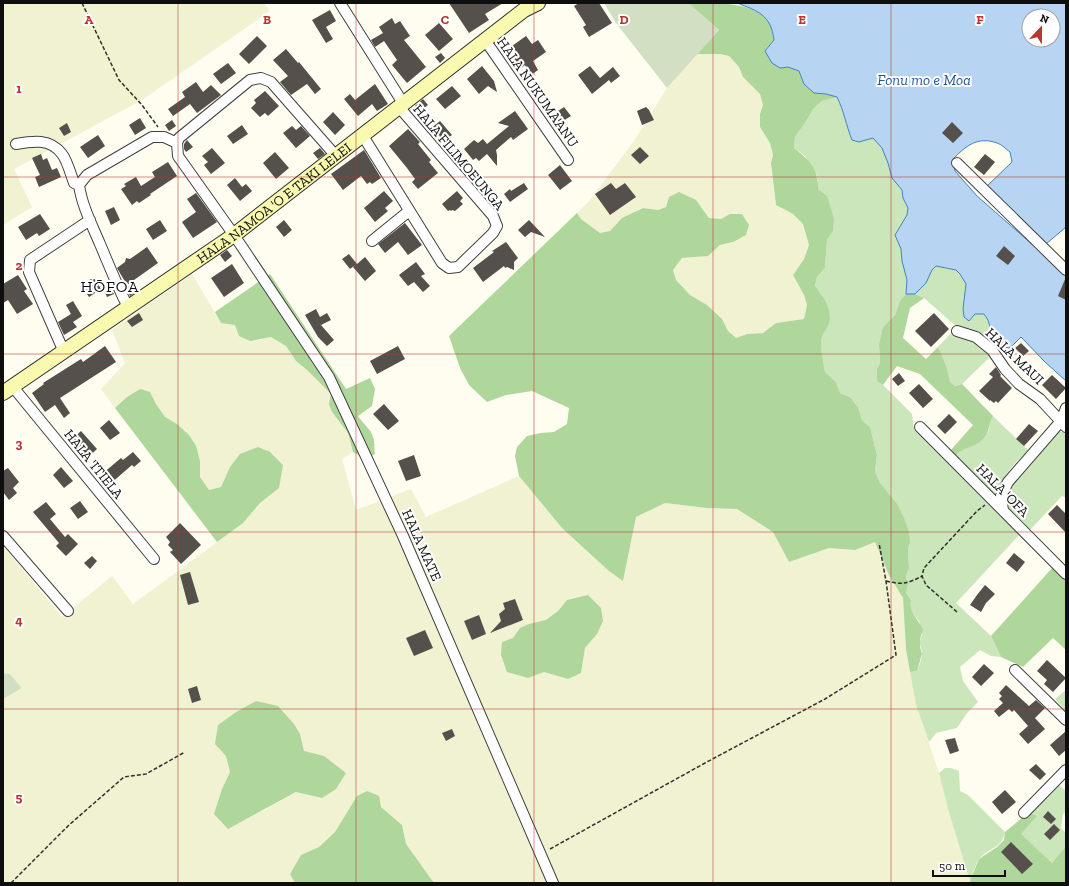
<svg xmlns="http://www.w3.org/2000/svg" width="1069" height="886" font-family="'Zilla Slab',serif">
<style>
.farmland{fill:#f1f2d1;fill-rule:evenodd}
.green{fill:#cce6bb}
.forest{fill:#afd69b}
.cemetery{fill:#d2dfc2}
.water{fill:#b7d5f2;stroke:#4382c4;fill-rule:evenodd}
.building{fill:#55504b}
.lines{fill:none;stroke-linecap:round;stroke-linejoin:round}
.street-casing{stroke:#414141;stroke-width:12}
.secondary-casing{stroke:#303030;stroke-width:16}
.path{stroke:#303030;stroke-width:1.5;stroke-dasharray:4 2;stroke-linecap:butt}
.street{stroke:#fff;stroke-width:10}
.secondary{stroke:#f9f9af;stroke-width:14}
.grid{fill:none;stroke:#b4382f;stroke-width:1;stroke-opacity:0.55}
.labels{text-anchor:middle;stroke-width:4;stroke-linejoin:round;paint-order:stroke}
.street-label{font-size:14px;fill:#0e0e0e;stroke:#fff}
.water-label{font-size:15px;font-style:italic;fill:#1f5597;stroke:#fff}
.quarter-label{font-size:16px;letter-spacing:1px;fill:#0e0e0e;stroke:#fff}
.grid-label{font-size:13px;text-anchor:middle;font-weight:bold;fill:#b4382f;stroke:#fff;stroke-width:4;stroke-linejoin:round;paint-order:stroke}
</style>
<rect width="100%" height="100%" fill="#fefdef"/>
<path class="farmland" d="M3,3H264L270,11L142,100L14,169L32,207L3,225Z
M697,54H721L729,56L739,67L743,77L760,94L763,105L760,114V127L770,143L773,155L771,163L776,205L793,214L803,224L809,245L804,259L793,275L804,295L807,305L804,319L776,323L763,333L747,334L736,339L728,331L722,319L707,305L690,295L676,280L673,270L682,258L708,256L720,245L733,242L730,214L721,219L709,218L702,207H666L658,210L642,208L622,218L610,231L600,233L581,219L577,213L589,201L634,141L667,88Z
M192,274L221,323L235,325L239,336L260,340L271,337L286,346L296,361L307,370L331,394L329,404L332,412L348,433L353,452L342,459L356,510L411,489L426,517L519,476L562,528L623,581L636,517L665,503L707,508L737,509L773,532L789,562L829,548L855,550L875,542L889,575L903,598L906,649L916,705L939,773L948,809L971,883H434L406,844L402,825L381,807L357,796L335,832L319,847L301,855L290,874L295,883H3V699L22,688L10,674L3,673V546L62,617L112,576L133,604L243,523L260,503L279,488L230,467L221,487L209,490L200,477V461L177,424L165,417L156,404L150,392L127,397L115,408L101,389L125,363L112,330ZM567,600L597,634L585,648L581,673L568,679L544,672L528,678L502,642L513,638L529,624L546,621L558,611ZM256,701L300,734L304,752L324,756L322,798L297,792L228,829L222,789L230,772L218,725L236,712Z"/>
<path class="green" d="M737,3H1066L1053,16H1029L1018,42L1066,127L984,189L1012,162L1010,152C1006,149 1001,144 997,143C977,136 966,146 953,159L955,171L977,196L1018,232L1066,381L1045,362L1021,337L1010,348L1003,347L991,356L962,384L955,386L950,382L938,347L957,327L924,298L915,294L900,301L895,315L883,327L879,344L880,363L877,369V381L883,385L912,414L914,429L1021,533L956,603L991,636L1001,657L991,656L980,650L960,667L963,681L978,702L967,713L957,728L936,733L929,742L916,705L910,672L917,671C919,666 922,659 922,654C922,645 917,646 922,635C921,631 921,625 919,621C914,613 908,612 911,600L906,593L908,585L906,576L909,568L908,549L910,543L887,493L880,483L875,471L877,455L870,427L862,420L858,407L850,397L840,393L836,382L825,372C823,352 816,346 827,326L822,295L815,286L817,277L825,268L827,240L833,231L819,190L817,176L805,156L794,148L795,137L807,120L813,109L822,101L836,97L826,94L814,93L788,67L780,68L774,40L773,28L767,19L756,10Z
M993,416L1029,451C1012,464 1004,476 994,495L955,456C964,445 980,446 987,434C991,429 988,423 993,416Z
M1057,432H1063L1066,435V498L1062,496L1030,530L1007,507L1006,496L1012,484Z
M1066,690V711L1055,699Z
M945,768H951L959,771L960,791L968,795L1005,832C1001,850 989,847 979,859C975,865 973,874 970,881L948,809L939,773Z
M1059,785L1066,791V812L1063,814L1061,828L1066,833V846L1052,863L1020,834L1037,816L1029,812L1051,789Z"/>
<path class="forest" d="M688,3C714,3 760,0 772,27C774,31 773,36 774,40L765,51L780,68L788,67L799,71L804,84L814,93L826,94L837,97L822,101L813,109L807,120L795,137L794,148C813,163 816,167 819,190L827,196L834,219L833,231L827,240L825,268L817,277L815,286C824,297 834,312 828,326C826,330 823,333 822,337C819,349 824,360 825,372L836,382L840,393L850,397L858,407L862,420L870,427L877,455L875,471L880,483L897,504L904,518L909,532L910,543L908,549L909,568L906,576L908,585L906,593L911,600C908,612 918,619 923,629L920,639V647L922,654L917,671L910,672L906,649L903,598L889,575L875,542L855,550L829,548L789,562L773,532L737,509L707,508L665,503L636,517L623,581L609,571L562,528L519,476L515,456L517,447L527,436L541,433L554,432L567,424L569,408L532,391L506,395L487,402L469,385L460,368L449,336L577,213L581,219L600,233L610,231L622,218L643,208L658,210L666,207L669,197L679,192L696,200L709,218L721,219L730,214H742L749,225L746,235L733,242L720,245L708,256L682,258L673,270L676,280L690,295L707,305L722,319L728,331L736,338L747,334L763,333L776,323L804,319L807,305L804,295L793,275L804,259L809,245L803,224L793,214L776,205L771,163L773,155L770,143L760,127V114L763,105L760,94L743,77L739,67L729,56L720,54H697L719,30Z
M270,274L346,389L370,378L375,389L372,406L358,416C363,424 371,429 373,437C375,442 374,448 375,454L366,459L353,452L348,433L332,412L329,404L331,394L307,370L296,361L286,346L271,337L250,341L239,336L235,325L221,323L215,312Z
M906,294H915L924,298L910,308L903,338L926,359L938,347L946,366L950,382L955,386L962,384L993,416C988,424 990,433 983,439C975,448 964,446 955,456L950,451L973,425L920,374L897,366L883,385L877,381V369L880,363L879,344L883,327L895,315L900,301Z
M140,389L150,392L156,404L165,417L177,424L189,435L196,446L200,461V477L209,490L221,487L230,467L240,454L258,447L270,452L283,465L279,488L260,503L243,523L217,542L115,408L127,397Z
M1053,567L1066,580V650L1053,638L1023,667L1001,657L991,636Z
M588,595L601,608L603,621L597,634L585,648L581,673L568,679L544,672L528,678L507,672L501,655L502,642L513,638L520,628L529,624L546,620L558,611L567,600Z
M256,701L278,706L294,724L300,734L304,751L324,756L346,773L336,789L322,798L296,792L228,829L214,814L222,789L230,772L226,756L215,744L218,725L236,712Z
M367,791L379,796L381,807L402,825L406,844L434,883H295L290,874L301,855L319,847L335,832L357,796Z
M1029,812L1037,816L1021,834L1052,863L1066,846V883H971L970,881L979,859L997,847L1004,840L1005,832Z"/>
<path class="cemetery" d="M604,3H688L719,30L667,88L616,23Z
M3,673L10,674L22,688L3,699Z"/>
<path class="water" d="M737,3H1066V227L1046,244L984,189L1012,162L1010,152C1006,149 1001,144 997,143C977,136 966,146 953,159L955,171L977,196L1066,274V381L1045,362L1021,337L1010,348L1003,347C999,342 993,336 991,330C988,322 990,322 984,314H975L969,321L964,317L963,309L966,284L960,274L956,270L936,266L932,270L926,283L915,294H906L907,280L902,261L901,249L895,235L907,215L908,208L903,198L902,190L892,178L888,163L882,148L873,138L859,142L852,140C846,125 844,111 837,97L826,94L814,93L804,84L799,71L788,67L780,68L772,63L765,51L774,40C771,15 758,11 737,3ZM1029,16H1053V40H1029Z"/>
<path class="building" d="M449,3H503L485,14L489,20L469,33Z
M579,3H599L612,23L589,37L583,27L586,25L574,6Z
M330,10L336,21L326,27L333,39L326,43L312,20Z
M392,18L395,24L400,21L410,36L404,40L426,67L407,83L392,65L397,60L384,41L375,47L371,40L383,33L379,27Z
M439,23L453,39L439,51L425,35Z
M257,36L267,46L249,64L239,54Z
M526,36L532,44L538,40L546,52L533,61L538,70L531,75L525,65L519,70L511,59L518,54L512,46Z
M286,49L298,63L299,62L321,89L315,94L307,84L291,95L280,82L288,76L273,60Z
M441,53L445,58L440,63L435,57Z
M228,63L236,73L221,84L213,74Z
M482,66L494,81L497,92L488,86L479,94L467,79Z
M590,66L600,78L613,67L620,76L611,83L609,80L592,94L578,75Z
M196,82L203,92L211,85L221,95L197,113L190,104L173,116L168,109L185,97L182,92Z
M375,84L388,104L377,111L372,104L358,116L344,99L350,94L355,100Z
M452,86L461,96L445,109L436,99Z
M265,91L279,106L268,116L265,113L260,117L251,108L256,103L254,100Z
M423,99L428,105L419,112L415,106Z
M564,107L571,116L563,121L561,118L560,120L555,113Z
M646,107L649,110L654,120L642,125L637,111Z
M515,111L528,129L513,140L511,137L496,150L497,155V166L487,154L479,161L476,158L473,160L464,149L474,140L478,143L483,139L487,144L509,126L498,123Z
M333,112L345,125L335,135L323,122Z
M140,118L146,128L135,135L129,125Z
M172,120L176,126L169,131L165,125Z
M440,121L452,135L443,142L439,135L435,138L429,130Z
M952,122L963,133L953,143L942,133Z
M67,123L71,132L64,136L59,128Z
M242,125L248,134L233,144L227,136Z
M292,126L296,130L301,126L310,136L296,148L283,133Z
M408,129L420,142L418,144L431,160L429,162L438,173L418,189L412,182L415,179L407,168L389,146Z
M98,135L105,146L88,158L80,147Z
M187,140L193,147L186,152L184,149V144Z
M640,147L649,156L640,164L631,155Z
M212,148L225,163L211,174L204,165L208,162L202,156Z
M320,148L325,154L318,159L313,153Z
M364,150L381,178L372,184L370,182L367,184L361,176L343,190L331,174Z
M275,152L289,168L276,179L263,163Z
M41,154L43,160L47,158L52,170L57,168L61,177L39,187L35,177L40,175L32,158Z
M985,154L995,162L984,175L974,167Z
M168,162L177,176L150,194L151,195L139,203L137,201L132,205L121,189L126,186L124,184L136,177L141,186L155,177L152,172Z
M560,165L572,181L560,190L548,175Z
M235,178L242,187L246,184L252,191L240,201L227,185Z
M524,183L528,189L510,202L504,194L510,189L511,191Z
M611,183L616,189L625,183L636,197L610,215L595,194Z
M384,191L393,201L385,208L388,211L375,222L364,208Z
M457,191L463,198L460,201L463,204L455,211L452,210L451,211L450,210L448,211L442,204Z
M196,193L217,222L193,238L182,222L196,212L187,199Z
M114,207L120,220L111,225L105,211Z
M40,214L50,229L39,236L37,233L26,240L18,227Z
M160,220L167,231L153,240L146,229Z
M284,220L292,230L284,237L276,227Z
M529,220L545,237L531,232L525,237L518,230Z
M405,223L422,245L408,255L398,242L385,253L378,244Z
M506,242L518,258L514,262V270L507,267L505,268L504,266L483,282L473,268L494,252L492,251Z
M1004,246L1015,256L1008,265L996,256Z
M147,247L158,263L127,285L117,268L125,262L126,258L130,259Z
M227,250L232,256L225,262L220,255Z
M349,254L357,264L365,257L376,271L365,281L353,267L355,265L350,269L342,259Z
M416,262L425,274L421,276L430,286L423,292L414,282L408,286L399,275Z
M232,264L244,283L224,297L211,278Z
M18,275L27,289L24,291L33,304L17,314L8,300L3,303V284Z
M1066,277V300L1058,296Z
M91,279L92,280L95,279L101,289L89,297L81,285Z
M132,284L137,291L130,296L126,288Z
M109,285L114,294L107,297L103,288Z
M73,301L82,316L73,322L77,327L64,335L58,322L71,314L66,305Z
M316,309L320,317L327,313L331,320L321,325L334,340L327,346L318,337L305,315Z
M139,313L143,320L132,327L127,321Z
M934,313L949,329L931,347L915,331Z
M1021,343L1029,351L1023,356L1015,348Z
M105,346L116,362L60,398L70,413L64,418L55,405L45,412L32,393L44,384L43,383L81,359L83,362Z
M398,346L405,359L377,374L370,361Z
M996,367L1001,375L1000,376L1012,388L998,403L996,401L994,403L990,400V401L979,391L993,377L989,374Z
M899,373L905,381L898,386L892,379Z
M1052,375L1066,388L1056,399L1042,385Z
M919,384L933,399L923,408L909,393Z
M384,404L399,421L388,430L373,414Z
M949,414L957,422L945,434L937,426Z
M109,420L120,433L110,440L100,428Z
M1029,424L1038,431L1024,446L1016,439Z
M81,431L97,449L85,460L69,442Z
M133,452L141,461L134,467L132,465L110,484L102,474L121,458L123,460Z
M414,455L421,476L406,481L398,461Z
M61,467L73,481L64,488L53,475Z
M8,468L19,482L13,488L17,493L9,500L3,492V471Z
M80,501L88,512L78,519L70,508Z
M46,502L56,514L50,519L65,537L68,534L78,544L66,556L56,546L59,543L33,512Z
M1057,505L1066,514V533L1048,514Z
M180,523L201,545L181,564L170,552L173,550L168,545L170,542L166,537Z
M1014,553L1025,562L1017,572L1006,563Z
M92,556L97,561L90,569L84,563Z
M190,572L199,602L188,605L180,575Z
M985,585L995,594L986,603L981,612L970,605L977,595Z
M515,599L523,620L490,633L501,621L499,614L505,609L503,603Z
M479,615L486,634L472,640L464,621Z
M425,630L433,648L414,656L406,638Z
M1047,660L1066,678L1053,692L1044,684L1047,680L1037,671Z
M984,664L994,673L981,686L972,677Z
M1006,685L1029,706L1036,700L1045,708L1035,718L1045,729L1028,744L1019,734L1028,726L1014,710L1012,712L1009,709L999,717L994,711L1003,703L999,699L1002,696L999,693Z
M197,686L201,700L192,703L188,689Z
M452,729L455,736L446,741L442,733Z
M1066,731V750L1059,756L1050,745Z
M955,738L959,751L950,754L945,740Z
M1036,764L1046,774L1040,780L1029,770Z
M1005,790L1016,802L1002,814L992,802Z
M1048,811L1056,819L1051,824L1043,817Z
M1054,824L1060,830L1050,840L1044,834Z
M1011,842L1033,864L1022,874L1001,852Z"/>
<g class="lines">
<g class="street-casing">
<path id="street" d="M340,3L403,103
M485,40L568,160
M363,136L442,263L449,268L458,267L493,233L497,226L493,216L399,107
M16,144C33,141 50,138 62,154C67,160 71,175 74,183L79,185
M336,156L271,82L261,78L250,80L179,138L177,143L178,156L234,235L329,377L403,536L553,883
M957,163L1066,270
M79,185C82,206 92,225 100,244C109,265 117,286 128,307
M79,185L87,175L152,137H164L177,143
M372,241L409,211
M957,331L976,337L992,350L1005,369L1019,384L1040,399L1066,427
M64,352L29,272L30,260L90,220
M13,387L154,559
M920,427L1066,574
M1003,510L1001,496L1008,482L1061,421L1066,408
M3,536L68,611
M1015,670L1066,720
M1024,813L1066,770"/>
</g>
<g class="secondary-casing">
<g id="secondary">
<path id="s1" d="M3,393L234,235L524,10L538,3"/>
</g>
</g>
<path class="path" d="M82,3L119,80L142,105L158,127
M886,581C902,585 907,584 922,576
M957,612L926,585L922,576L924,568L977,511L985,505
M550,849L705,763L825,699L896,655L886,581L879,543
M11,883L69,825L124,777L146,774L185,752"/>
<use href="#street" class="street"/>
<use href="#secondary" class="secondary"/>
</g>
<path class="grid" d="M178,3V883M356,3V883M534,3V883M713,3V883M891,3V883M3,177H1066M3,354H1066M3,532H1066M3,709H1066"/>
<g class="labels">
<g class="street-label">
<text transform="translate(538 92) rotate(55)" y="5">HALA NUKUMA'ANU</text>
<text transform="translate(459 157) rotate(50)" y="5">HALA FILIMOEUNGA</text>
<text dy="5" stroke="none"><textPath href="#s1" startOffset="331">HALA NAMOA 'O E TAKI LELEI</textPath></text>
<text transform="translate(1015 356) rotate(44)" y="5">HALA MAUI</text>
<text transform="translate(94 464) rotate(51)" y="5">HALA 'ITIELA</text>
<text transform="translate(1003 490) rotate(45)" y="5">HALA 'OFA</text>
<text transform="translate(422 545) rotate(66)" y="5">HALA MATE</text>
</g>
<g class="water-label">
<text x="924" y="85">Fonu mo e Moa</text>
</g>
<g class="quarter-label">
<text x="110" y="292">HŌFOA</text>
</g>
</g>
<g class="grid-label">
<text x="89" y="24">A</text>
<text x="267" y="24">B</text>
<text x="445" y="24">C</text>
<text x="624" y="24">D</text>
<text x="802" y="24">E</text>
<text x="980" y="24">F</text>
<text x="19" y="93">1</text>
<text x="19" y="270">2</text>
<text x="19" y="448">3</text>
<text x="19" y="625">4</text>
<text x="19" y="802">5</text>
</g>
<rect width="1069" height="886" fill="none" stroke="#0e0e0e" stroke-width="8"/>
<g transform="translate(1041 28) rotate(22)"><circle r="19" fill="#ffffff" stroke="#9f9f9f"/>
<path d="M0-3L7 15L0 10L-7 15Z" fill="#b4382f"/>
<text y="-6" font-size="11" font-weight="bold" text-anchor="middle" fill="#0e0e0e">N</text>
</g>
<path d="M933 870v6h72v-6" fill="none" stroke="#0e0e0e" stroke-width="2"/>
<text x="939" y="870" font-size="12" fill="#0e0e0e" stroke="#ffffff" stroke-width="3" paint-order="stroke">50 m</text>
</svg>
